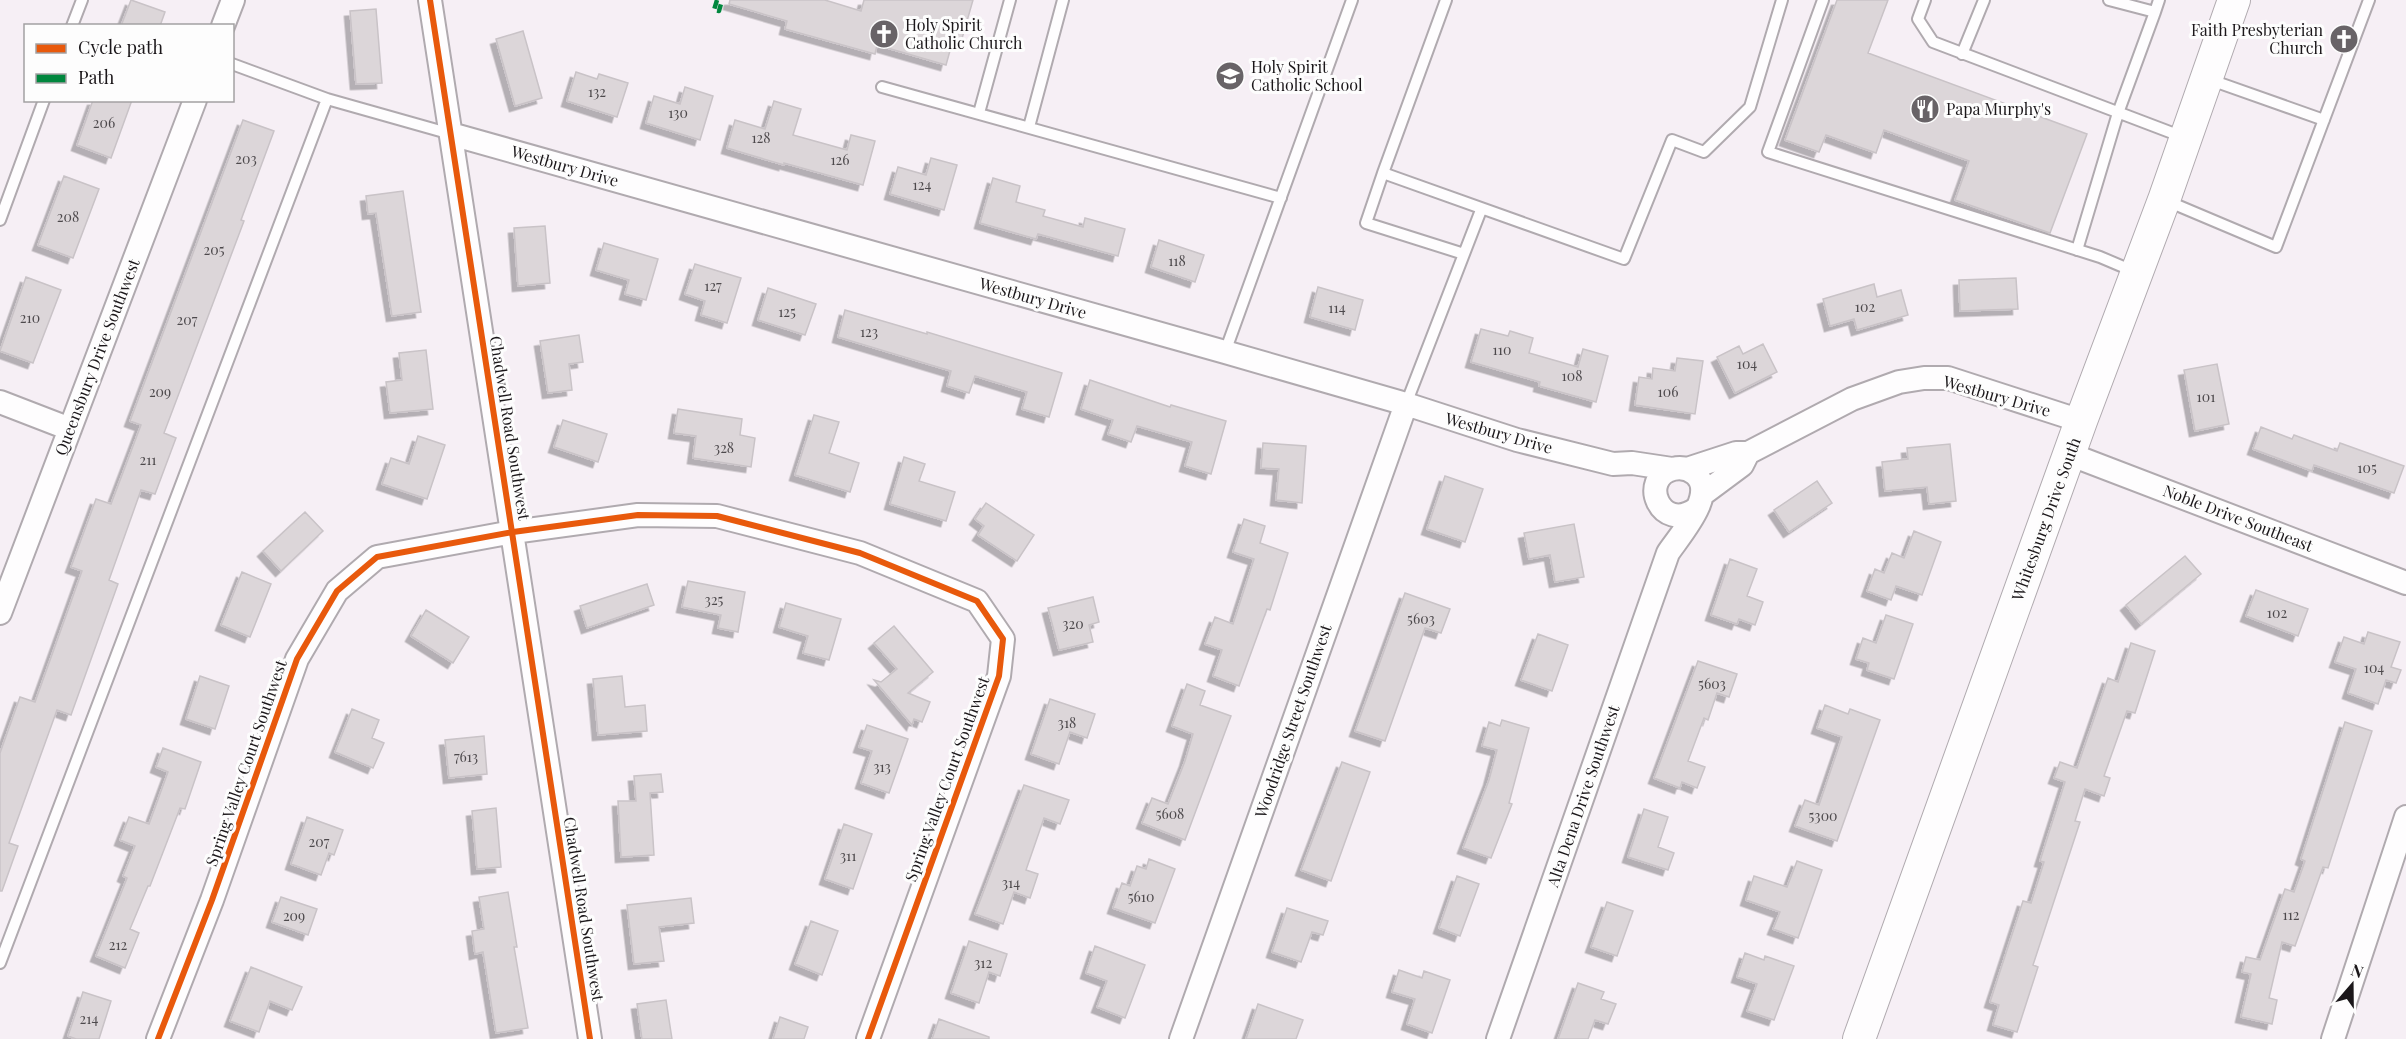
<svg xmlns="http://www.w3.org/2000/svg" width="2406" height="1039" font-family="'Playfair Display',serif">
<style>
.building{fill:#dcd6d9;stroke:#c9c3c7;stroke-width:1.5;filter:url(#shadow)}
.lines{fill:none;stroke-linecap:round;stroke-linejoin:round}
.service-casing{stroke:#b0aaaf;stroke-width:14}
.minor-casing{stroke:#b0aaaf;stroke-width:26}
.secondary-casing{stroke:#b0aaaf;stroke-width:34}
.service{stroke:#fefdfe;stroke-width:10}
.minor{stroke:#fefdfe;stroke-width:22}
.secondary{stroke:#fefdfe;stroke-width:32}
.quiet{stroke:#00873e;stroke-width:4.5;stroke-dasharray:9 4.5;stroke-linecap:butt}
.cycleway-casing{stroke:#fdfdfd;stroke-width:10}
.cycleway{stroke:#e8590c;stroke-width:6}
.labels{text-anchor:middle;stroke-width:6;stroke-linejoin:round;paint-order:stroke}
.number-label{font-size:14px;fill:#4d494c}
.poi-label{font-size:16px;fill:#1b171a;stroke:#fdfdfd;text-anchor:start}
.street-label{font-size:16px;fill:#1b171a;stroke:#fdfdfd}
</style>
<defs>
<filter id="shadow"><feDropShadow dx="-5.5" dy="5.5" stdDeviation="0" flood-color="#0004"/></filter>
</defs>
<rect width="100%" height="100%" fill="#f6eff5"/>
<path class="building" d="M131,0L165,12L160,26H121Z
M730,0H825L861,11L864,0H973L961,42L953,40L946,65L877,45L875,54L785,29L787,21L729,4Z
M1837,0H1888L1868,53L2087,134L2050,233L1955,200L1969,161L1884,130L1876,153L1826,135L1819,152L1785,140Z
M376,9L382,83L356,84L350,11Z
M523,31L542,98L515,106L496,39Z
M576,72L597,79L599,74L628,83L617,117L567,101Z
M685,87L713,96L700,140L646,123L654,96L680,104Z
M93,100H132L111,158L77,145Z
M774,101L801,109L793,135L847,150L851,135L875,141L863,185L784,163V165L727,148L735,120L765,129Z
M243,120L274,131L241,220L244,221L164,433L176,438L155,494L141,490L109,580L118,584L71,715L57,710L9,843L18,846L2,891H0V753L20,697L35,702L82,571L71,567L96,499L111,504L141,425L130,421Z
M931,158L957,165L944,210L890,194L898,167L926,175Z
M64,176L99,189L73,258L38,245Z
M993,178L1020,186L1016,202L1045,210L1043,216L1083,227L1085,218L1125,229L1118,256L1038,234L1036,239L980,223Z
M403,191L421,312L392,316L376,213L368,214L366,196Z
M545,226L550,283L518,286L514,228Z
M1159,240L1204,255L1195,282L1151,267Z
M604,243L658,259L646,300L625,294L629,280L596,270Z
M695,264L741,278L727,323L701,315L705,301L685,294Z
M26,277L61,290L33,363L0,351Z
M2016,278L2018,309L1960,311L1959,280Z
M1874,284L1877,297L1901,290L1908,315L1857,330L1854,319L1830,326L1823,299Z
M1318,287L1363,300L1355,330L1310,317Z
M768,288L816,304L805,335L758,320Z
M845,310L927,334V332L1062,373L1049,417L1022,409L1027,392L975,376L969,393L947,386L951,371L838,337Z
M1481,329L1508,336L1510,331L1533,338L1529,353L1578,367L1583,349L1608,356L1596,402L1539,386L1540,382L1471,362Z
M579,335L583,362L569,364L572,390L548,393L540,341Z
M1763,344L1777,372L1735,393L1717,357L1739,346L1743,354Z
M426,350L433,409L390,413L386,382L402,380L399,353Z
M1677,358L1703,361L1695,414L1635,405L1639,377L1652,379L1653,368L1675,371Z
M2217,364L2229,424L2195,431L2184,370Z
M1090,380L1170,407L1171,405L1226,421L1211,474L1185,466L1192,442L1137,426L1131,442L1108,434L1113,420L1081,409Z
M678,409L742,419L740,435L755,438L751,467L693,458L696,436L674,433Z
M814,415L839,422L829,453L859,463L850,492L795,475Z
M563,420L607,434L598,462L554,447Z
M2261,427L2292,439L2294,435L2337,451L2340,443L2404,466L2394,493L2314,465L2312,471L2253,449Z
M418,436L445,445L427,499L382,484L391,458L409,464Z
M1263,443L1306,446L1302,503L1276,500L1279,469L1261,468Z
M1950,444L1956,501L1929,504L1927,487L1885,491L1882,462L1908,459L1907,448Z
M904,457L925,464L919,481L955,492L946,521L890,504Z
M1445,476L1483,489L1465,542L1427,529Z
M1817,481L1832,503L1789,532L1774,510Z
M986,503L1034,535L1017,561L978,535L984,526L975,519Z
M305,512L323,531L281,571L263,551Z
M1244,519L1265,526L1260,543L1288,553L1270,610L1267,609L1239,686L1213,676L1222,650L1205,644L1215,617L1233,624L1254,559L1233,552Z
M1574,524L1584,577L1555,582L1550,555L1529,559L1524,533Z
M1914,531L1941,542L1922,595L1896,586L1891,600L1867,591L1875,569L1884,573L1892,553L1904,558Z
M2185,556L2201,574L2141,624L2126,605Z
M1730,559L1757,569L1747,596L1763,602L1755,625L1739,619L1737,624L1711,615Z
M242,572L271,584L250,637L221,625Z
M688,581L745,592L738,632L718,628L721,615L682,607Z
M647,584L654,605L587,628L580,606Z
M2256,590L2308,609L2298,636L2246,616Z
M1405,593L1450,609L1441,633L1425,628L1385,741L1355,731Z
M1093,597L1099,622L1089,625L1093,642L1059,650L1048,608Z
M786,603L841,619L829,660L803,653L808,636L779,627Z
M426,610L469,637L453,663L411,636Z
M1886,615L1913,624L1894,679L1867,670L1869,663L1856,659L1863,638L1876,643Z
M894,626L933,672L908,693L930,702L922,722L914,719L912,725L874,680L881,682L897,669L874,643Z
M2368,632L2400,642L2391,667L2401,670L2396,683L2386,680L2378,704L2348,693L2356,669L2335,662L2344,637L2364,644Z
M1538,634L1568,645L1552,691L1521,680Z
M2131,643L2155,651L2135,713L2127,711L2104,776L2110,778L2104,796L2085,789L2075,821L2080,822L2033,965L2038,967L2017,1032L1993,1025L1999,1005L1990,1002L2023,901L2031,903L2044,862L2040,861L2065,782L2054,778L2060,762L2077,768L2108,678L2118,682Z
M1698,661L1737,674L1729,697L1717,693L1708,720L1704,718L1688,761L1705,767L1697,788L1682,782L1680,788L1654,778Z
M200,676L229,686L215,729L186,719Z
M622,676L625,707L645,705L647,731L598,735L593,679Z
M1187,684L1205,691L1200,705L1231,716L1185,840L1142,823L1152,798L1168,804L1185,761L1193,734L1172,726Z
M1050,699L1095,714L1087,738L1070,732L1059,764L1031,754Z
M1825,705L1848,714L1850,709L1880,720L1837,841L1795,826L1805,800L1819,805L1842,737L1817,728Z
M352,709L379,720L372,738L384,743L373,768L335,752Z
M1502,720L1529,728L1509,803L1512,804L1491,858L1463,848L1489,780L1497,750L1482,746L1489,722L1500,726Z
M2345,722L2372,731L2328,868L2323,867L2295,946L2282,942L2269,998L2277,1000L2272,1024L2241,1017L2251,974L2242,972L2246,957L2260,960L2285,889L2294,892L2305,861L2301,859Z
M867,725L908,739L889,793L861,783L872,751L859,747Z
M484,736L487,774L449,778L445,740Z
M163,748L201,762L185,809L180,808L150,886H148L130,929L139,933L125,968L96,956L127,878L123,876L135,846L120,840L129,817L149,824L168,772L156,767Z
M1342,762L1370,772L1331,881L1301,870Z
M661,774L663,792L650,793L654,855L621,857L618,801H636L634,776Z
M1024,785L1069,800L1060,824L1044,818L1026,870L1038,874L1030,898L1014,892L1003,924L975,914Z
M496,808L501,867L477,869L472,811Z
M1644,809L1668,817L1658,847L1674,853L1668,870L1628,857Z
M307,817L343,830L334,855L329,853L321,875L291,864Z
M844,824L872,834L853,889L825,879Z
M1149,859L1175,869L1155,923L1113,908L1122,883L1130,886L1137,866L1146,869Z
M1797,861L1822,870L1798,938L1773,929L1780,912L1746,900L1754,876L1787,887Z
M1457,876L1479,884L1460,936L1439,928Z
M508,892L517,947H514L528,1028L496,1033L483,952L475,954L472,931L484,929L479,897Z
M281,897L317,909L308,935L272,922Z
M691,898L694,923L659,927L664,961L634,964L627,905Z
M1607,902L1633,911L1617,956L1591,947Z
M1287,908L1328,921L1323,935L1312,932L1301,962L1272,952Z
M811,921L838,931L822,975L795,964Z
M969,941L1007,954L1000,976L989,972L979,1003L951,993Z
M1095,946L1145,965L1125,1018L1097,1007L1107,981L1086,973Z
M1745,953L1764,960L1765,956L1794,966L1774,1020L1747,1011L1757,984L1737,977Z
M251,967L302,987L292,1010L270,1001L259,1032L230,1021Z
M1399,970L1422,978L1424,971L1450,980L1432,1033L1407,1024L1415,999L1392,992Z
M1578,983L1604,992L1601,999L1616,1004L1608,1024L1595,1020L1588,1039H1558Z
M83,992L111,1001L99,1039H76L68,1036Z
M666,1000L672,1039H642L637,1004Z
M1258,1004L1303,1020L1296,1039H1246Z
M780,1017L808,1027L804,1039H773Z
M939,1019L989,1037V1039H932Z"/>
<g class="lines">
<g class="service-casing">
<path id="service" d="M1446,0L1383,173L1624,259L1672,140L1704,152L1750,107L1782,0
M1823,0L1768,152L2100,257L2133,271
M1925,0L1918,19L1933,42L2183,137
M2155,12L2159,0
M72,26L82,0
M1962,54L1984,0
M2208,79L2324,120
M882,87L1281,198
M327,99L451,134
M979,113L1010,0
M1029,127L1063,0
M1383,173L1366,223L1464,254
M2167,201L2276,247L2369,0
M0,220L44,100
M2077,250L2118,113L2155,12L2109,0
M1225,352L1352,0
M1406,404L1481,210
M0,963L327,99L232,64"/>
</g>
<g class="minor-casing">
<path id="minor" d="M430,0L590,1039
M223,26L233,0
M451,134L1225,352L1406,404L1517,440L1613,464L1632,463L1672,469
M0,402L70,429
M2069,454L2406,583
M1687,469L1736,453H1748L1852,399L1899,382L1924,378H1948L2081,421
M1703,494L1742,465L1748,453
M0,613L195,100
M158,1039L212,900L297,659L337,591L377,557L513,532L638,515L717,516L860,553L977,601L1003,639L999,676L868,1039
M1181,1039L1406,404
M1498,1039L1668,553C1680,535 1718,493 1695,474C1689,469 1681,467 1673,469C1638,478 1660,534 1696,509
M2333,1039L2406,817"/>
</g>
<g class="secondary-casing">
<path id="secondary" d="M1859,1039L2081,421L2164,200L2234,0"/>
</g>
<use href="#service" class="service"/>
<use href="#minor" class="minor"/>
<use href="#secondary" class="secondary"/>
<path class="quiet" d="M717,0L714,10L719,11L722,0"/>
<g class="cycleway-casing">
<path id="cycleway" d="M430,0L590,1039
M158,1039L212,900L297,659L337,591L377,557L513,532L638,515L717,516L860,553L977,601L1003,639L999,676L868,1039"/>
</g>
<use href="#cycleway" class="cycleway"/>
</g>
<defs>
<g id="church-disc" transform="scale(1.5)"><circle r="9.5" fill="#686367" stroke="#fdfdfd"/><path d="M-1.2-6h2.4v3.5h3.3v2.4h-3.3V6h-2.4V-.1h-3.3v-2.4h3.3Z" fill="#fff"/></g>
<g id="school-disc" transform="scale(1.5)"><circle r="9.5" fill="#686367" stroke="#fdfdfd"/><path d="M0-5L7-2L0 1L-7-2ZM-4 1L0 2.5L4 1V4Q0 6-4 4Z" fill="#fff"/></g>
<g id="restaurant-disc" transform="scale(1.5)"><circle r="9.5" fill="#686367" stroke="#fdfdfd"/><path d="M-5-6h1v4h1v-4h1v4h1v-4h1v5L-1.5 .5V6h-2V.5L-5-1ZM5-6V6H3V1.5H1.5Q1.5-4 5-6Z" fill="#fff"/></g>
</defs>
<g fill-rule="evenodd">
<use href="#church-disc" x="884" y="34"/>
<use href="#church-disc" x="2344" y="39"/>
<use href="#school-disc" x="1230" y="76"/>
<use href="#restaurant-disc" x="1925" y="109"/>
</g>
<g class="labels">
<g class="number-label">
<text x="597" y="97">132</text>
<text x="678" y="118">130</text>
<text x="104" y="128">206</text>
<text x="761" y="143">128</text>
<text x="246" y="164">203</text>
<text x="840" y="165">126</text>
<text x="922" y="190">124</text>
<text x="68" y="222">208</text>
<text x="214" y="255">205</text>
<text x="1177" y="266">118</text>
<text x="713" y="291">127</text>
<text x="1865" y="312">102</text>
<text x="1337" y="313">114</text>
<text x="787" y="317">125</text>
<text x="30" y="323">210</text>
<text x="187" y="325">207</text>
<text x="869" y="337">123</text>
<text x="1502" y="355">110</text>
<text x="1747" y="369">104</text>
<text x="1572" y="381">108</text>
<text x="160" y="397">209</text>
<text x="1668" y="397">106</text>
<text x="2206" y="402">101</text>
<text x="724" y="453">328</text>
<text x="148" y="465">211</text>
<text x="2367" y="473">105</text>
<text x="714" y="605">325</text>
<text x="2277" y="618">102</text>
<text x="1421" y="624">5603</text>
<text x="1073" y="629">320</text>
<text x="2374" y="673">104</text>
<text x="1712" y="689">5603</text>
<text x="1067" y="728">318</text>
<text x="466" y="762">7613</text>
<text x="882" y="772">313</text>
<text x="1170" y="819">5608</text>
<text x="1823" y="821">5300</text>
<text x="319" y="847">207</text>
<text x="848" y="861">311</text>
<text x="1011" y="888">314</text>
<text x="1141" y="902">5610</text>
<text x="2291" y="920">112</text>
<text x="294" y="921">209</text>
<text x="118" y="950">212</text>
<text x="983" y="968">312</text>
<text x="89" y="1024">214</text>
</g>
<g class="poi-label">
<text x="905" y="31">Holy Spirit<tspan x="905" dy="18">Catholic Church</tspan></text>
<text x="2323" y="36" text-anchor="end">Faith Presbyterian<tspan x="2323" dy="18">Church</tspan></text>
<text x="1251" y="73">Holy Spirit<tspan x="1251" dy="18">Catholic School</tspan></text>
<text x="1946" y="115">Papa Murphy's</text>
</g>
<g class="street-label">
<text transform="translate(565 166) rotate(16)" y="6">Westbury Drive</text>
<text transform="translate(1033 298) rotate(16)" y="6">Westbury Drive</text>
<text transform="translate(97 357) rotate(-69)" y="6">Queensbury Drive Southwest</text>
<text transform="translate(1997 396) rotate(16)" y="6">Westbury Drive</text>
<text transform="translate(510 428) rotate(81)" y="6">Chadwell Road Southwest</text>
<text transform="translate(1499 433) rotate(16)" y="6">Westbury Drive</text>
<text transform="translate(2238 518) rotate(21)" y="6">Noble Drive Southeast</text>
<text transform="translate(2046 519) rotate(-70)" y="6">Whitesburg Drive South</text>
<text transform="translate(1293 721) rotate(-71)" y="6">Woodridge Street Southwest</text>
<text transform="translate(246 763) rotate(-71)" y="6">Spring Valley Court Southwest</text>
<text transform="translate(947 779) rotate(-70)" y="6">Spring Valley Court Southwest</text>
<text transform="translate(1583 796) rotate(-71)" y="6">Alta Dena Drive Southwest</text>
<text transform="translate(584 909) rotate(81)" y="6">Chadwell Road Southwest</text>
</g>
</g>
<rect x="24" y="24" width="210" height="78" fill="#fdfdfd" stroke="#a3a1a2" stroke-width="1.5"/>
<rect x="36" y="44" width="30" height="9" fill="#e8590c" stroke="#a3a1a2" stroke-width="1.5"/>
<text x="78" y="54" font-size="18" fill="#1b171a">Cycle path</text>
<rect x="36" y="74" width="30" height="9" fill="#00873e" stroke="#a3a1a2" stroke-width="1.5"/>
<text x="78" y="84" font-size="18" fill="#1b171a">Path</text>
<g transform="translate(2352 985) rotate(20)" stroke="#fdfdfd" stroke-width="4.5" paint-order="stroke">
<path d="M0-4.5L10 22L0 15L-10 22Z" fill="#1b171a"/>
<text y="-9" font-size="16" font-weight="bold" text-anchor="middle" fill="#1b171a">N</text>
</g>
</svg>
